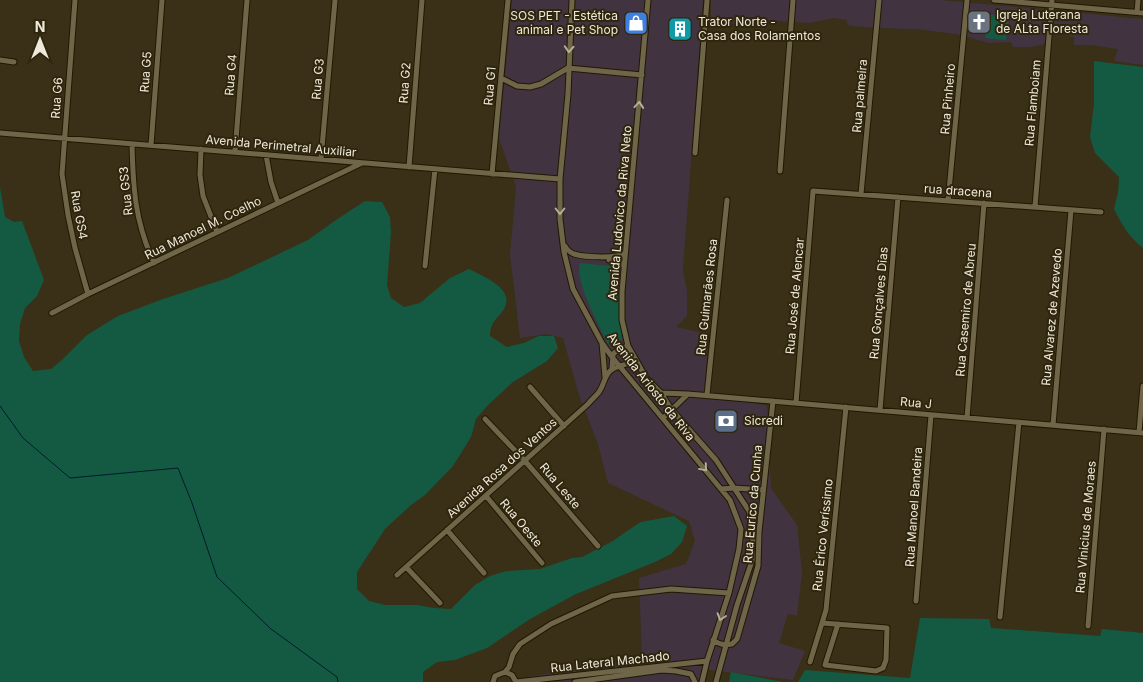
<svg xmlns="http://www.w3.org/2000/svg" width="1143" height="682" font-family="Inter,sans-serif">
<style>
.commercial{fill:#423340}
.green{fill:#145a42}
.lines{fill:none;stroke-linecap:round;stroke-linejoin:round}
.stream{stroke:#021b2c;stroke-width:1}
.minor-casing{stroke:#211801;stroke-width:7}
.minor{stroke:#6f6549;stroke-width:5}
.oneway{stroke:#b5ae99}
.labels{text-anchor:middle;stroke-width:4;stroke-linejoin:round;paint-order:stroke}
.poi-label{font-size:12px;fill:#eee9da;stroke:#2f260d;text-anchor:start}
.street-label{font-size:12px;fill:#eee9da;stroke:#2f260d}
</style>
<rect width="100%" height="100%" fill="#3a3017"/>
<path class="commercial" d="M512,0H703L683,269L687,292V316L676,327L699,332L708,341L705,392L767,406L771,488L797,525L802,572L797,616L788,614L779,643L805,651L793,680L702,669L699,682H524L527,677L642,659L639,578L686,564L695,541L689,521L608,483L598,444L579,395L563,338L546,334L520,338L510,255L516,187L499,138Z
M711,0H940L1143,19V65L1114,61L1118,49L1091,45H1074V37L1066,35L1065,31H1058L1042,45L1029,47H1013L1011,42L989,43L956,34L916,29H905L849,26L846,20L834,18L809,23L763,20L751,24L711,23Z"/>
<path class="green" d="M984,14L1009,16L1006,40L985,38L986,34H983Z
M1094,61L1143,67V248C1129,237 1122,225 1114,209L1118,193L1119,177L1095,153L1090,137L1094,104Z
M0,187L5,217L14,222L22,221L44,280L37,296L25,308L20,324L19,341L24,357L33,371L51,369L63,359L87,335L118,316L163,299L228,278L308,240L336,220L365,201L382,202L390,217L391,233L387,285L391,298L404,307L420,303L450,278L469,269C484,277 519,290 502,312C494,322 491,322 490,336L507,347L524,343L539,336H554L558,348L547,361L513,382L487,406L476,419L471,437L453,466L425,495L411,505L385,529L357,572V589L369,601L385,605H417L434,608L451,609L475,585L490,576L506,571L540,569L572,558L582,557L613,541L627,531L641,522L674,516L687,526L682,542L671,554L655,562L576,594L530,619L487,648L455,660L437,662L423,672V682H0Z
M580,263L620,267L618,292L622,340L608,344C600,327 574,281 580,263Z
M920,618L989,619L991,628L1100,636L1102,629L1143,633V682H798L805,670L910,678Z
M731,672L783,682H729Z"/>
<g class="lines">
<path class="stream" d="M0,406L23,438L70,478L178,468L192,503L217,577L271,629L337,677L338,682"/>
<g class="minor-casing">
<path id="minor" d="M75,0L62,174L68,215L75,248L88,294
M572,0L568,94L560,179V219L564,252L573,289L602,343L612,357L730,500L741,529L739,549L729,593L707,661L702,682
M648,0L622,292V320L628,346L636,360L646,378L661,393L671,409L716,460L749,511L753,530L752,561L737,605L716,682
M994,0L1143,13
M1137,12L1138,0
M0,60L14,62
M501,78L517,86L530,87L541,84L568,68L642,75
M0,133L560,179
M132,144C133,188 135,222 154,263
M151,145L162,0
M201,149L200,175L203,196L217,232
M235,152L247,0
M695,153L707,0
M266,155L271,182L278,203
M321,159L335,0
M409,167L422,0
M780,171L793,0
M492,174L508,0
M861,194L879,0
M948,201L967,0
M1035,207L1052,0
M565,246C567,250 569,252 574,254C584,257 617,259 625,253
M609,260L618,261L624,266
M425,266L435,169
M52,313L88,294L362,163
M602,343L605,377
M612,369L613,354L619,349L628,346
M530,387L564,426
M661,393L688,394L1143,433
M707,395L727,200
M796,403L813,191L1101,212
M880,410L898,197
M663,418L688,394
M967,418L984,203
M485,419L525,461L598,546
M1053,425L1071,210
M1139,432L1143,386
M721,489L734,488L763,490
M486,496L542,563
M447,530L484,573
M406,567L440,603
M397,575L588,404C591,400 596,396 599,392C604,385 604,377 610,371C618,364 627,366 636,360
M916,601L931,415
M1000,617L1019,422
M822,623L887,628L886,660L883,668L876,671L825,665L838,624
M1088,626L1104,429
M713,640C720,645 724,645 732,644L737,639L758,566L759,532L773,401
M810,662L826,610L846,407
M505,672L512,675L516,682
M493,682L495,676L505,672L509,667L513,654L520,644L551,624L612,596L671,589L729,593
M516,682L707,661
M575,682L662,670L676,671L691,674L695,682"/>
</g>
<use href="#minor" class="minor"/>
</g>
<defs><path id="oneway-chevron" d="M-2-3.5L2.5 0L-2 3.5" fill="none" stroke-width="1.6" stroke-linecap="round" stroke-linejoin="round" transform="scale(1.25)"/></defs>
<g class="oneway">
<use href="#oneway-chevron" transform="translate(569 49) rotate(93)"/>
<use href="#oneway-chevron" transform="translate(639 105) rotate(-85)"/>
<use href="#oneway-chevron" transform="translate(560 211) rotate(90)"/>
<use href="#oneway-chevron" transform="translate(704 468) rotate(50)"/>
<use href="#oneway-chevron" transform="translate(721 617) rotate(108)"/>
</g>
<defs>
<g id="church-square" transform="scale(1.25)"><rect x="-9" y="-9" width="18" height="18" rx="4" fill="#6b7280" stroke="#2f260d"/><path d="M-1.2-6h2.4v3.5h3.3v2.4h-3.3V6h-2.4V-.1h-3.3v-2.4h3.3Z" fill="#fff"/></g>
<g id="shop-square" transform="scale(1.25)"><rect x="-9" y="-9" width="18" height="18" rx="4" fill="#3f7fe0" stroke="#2f260d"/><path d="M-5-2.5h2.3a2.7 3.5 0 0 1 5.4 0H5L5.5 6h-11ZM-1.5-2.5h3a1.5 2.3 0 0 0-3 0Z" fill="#fff"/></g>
<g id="building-square" transform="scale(1.25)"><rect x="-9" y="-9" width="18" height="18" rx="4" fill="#0f9aa8" stroke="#2f260d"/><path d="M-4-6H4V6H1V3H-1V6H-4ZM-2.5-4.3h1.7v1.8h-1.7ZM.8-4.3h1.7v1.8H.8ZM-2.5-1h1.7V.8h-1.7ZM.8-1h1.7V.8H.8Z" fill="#fff"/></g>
<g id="bank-square" transform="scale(1.25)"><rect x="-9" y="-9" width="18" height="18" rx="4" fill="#5c6f8a" stroke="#2f260d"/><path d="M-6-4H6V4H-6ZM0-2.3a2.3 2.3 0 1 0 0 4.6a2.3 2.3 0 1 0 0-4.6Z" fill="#fff"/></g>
</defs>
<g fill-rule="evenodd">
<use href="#church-square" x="979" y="22"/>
<use href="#shop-square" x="636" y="23"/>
<use href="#building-square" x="680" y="29"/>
<use href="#bank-square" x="726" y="421"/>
</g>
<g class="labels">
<g class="poi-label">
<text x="996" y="19">Igreja Luterana<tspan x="996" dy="14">de ALta Floresta</tspan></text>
<text x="618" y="20" text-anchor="end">SOS PET - Estética<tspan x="618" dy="14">animal e Pet Shop</tspan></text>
<text x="698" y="26">Trator Norte -<tspan x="698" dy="14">Casa dos Rolamentos</tspan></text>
<text x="744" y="425">Sicredi</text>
</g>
<g class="street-label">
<text transform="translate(146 72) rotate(-86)" y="4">Rua G5</text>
<text transform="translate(231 75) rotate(-85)" y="4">Rua G4</text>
<text transform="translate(318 79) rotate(-85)" y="4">Rua G3</text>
<text transform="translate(405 83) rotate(-86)" y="4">Rua G2</text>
<text transform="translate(490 86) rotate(-85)" y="4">Rua G1</text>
<text transform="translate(860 96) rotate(-85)" y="4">Rua palmeira</text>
<text transform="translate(57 98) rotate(-86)" y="4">Rua G6</text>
<text transform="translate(948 99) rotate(-85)" y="4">Rua Pinheiro</text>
<text transform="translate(1033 103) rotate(-85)" y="4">Rua Flamboiam</text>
<text transform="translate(281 146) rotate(5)" y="4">Avenida Perimetral Auxiliar</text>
<text transform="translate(126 191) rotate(-96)" y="4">Rua GS3</text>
<text transform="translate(958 191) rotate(4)" y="4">rua dracena</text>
<text transform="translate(620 213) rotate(-85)" y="4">Avenida Ludovico da Riva Neto</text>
<text transform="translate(79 215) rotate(80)" y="4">Rua GS4</text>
<text transform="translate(203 228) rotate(-26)" y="4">Rua Manoel M. Coelho</text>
<text transform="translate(795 296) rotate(-85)" y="4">Rua José de Alencar</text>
<text transform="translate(707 297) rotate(-84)" y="4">Rua Guimarães Rosa</text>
<text transform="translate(879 303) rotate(-85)" y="4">Rua Gonçalves Dias</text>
<text transform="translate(966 310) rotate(-85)" y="4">Rua Casemiro de Abreu</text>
<text transform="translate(1052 317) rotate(-85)" y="4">Rua Alvarez de Azevedo</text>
<text transform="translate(651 387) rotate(52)" y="4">Avenida Ariosto da Riva</text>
<text transform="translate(916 403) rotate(5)" y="4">Rua J</text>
<text transform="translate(502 468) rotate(-42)" y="4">Avenida Rosa dos Ventos</text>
<text transform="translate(560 486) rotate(50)" y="4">Rua Leste</text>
<text transform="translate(753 504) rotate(-85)" y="4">Rua Eurico da Cunha</text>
<text transform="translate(914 507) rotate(-86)" y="4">Rua Manoel Bandeira</text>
<text transform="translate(521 523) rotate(50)" y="4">Rua Oeste</text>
<text transform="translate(1086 527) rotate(-85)" y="4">Rua Vinicius de Moraes</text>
<text transform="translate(823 535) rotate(-84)" y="4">Rua Érico Veríssimo</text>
<text transform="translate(610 662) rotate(-6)" y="4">Rua Lateral Machado</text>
</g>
</g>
<g transform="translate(40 40)" stroke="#2f260d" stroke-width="4" paint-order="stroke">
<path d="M0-4L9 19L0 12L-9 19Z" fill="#eee9da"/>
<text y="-8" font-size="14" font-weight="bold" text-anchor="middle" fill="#eee9da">N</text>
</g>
</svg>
